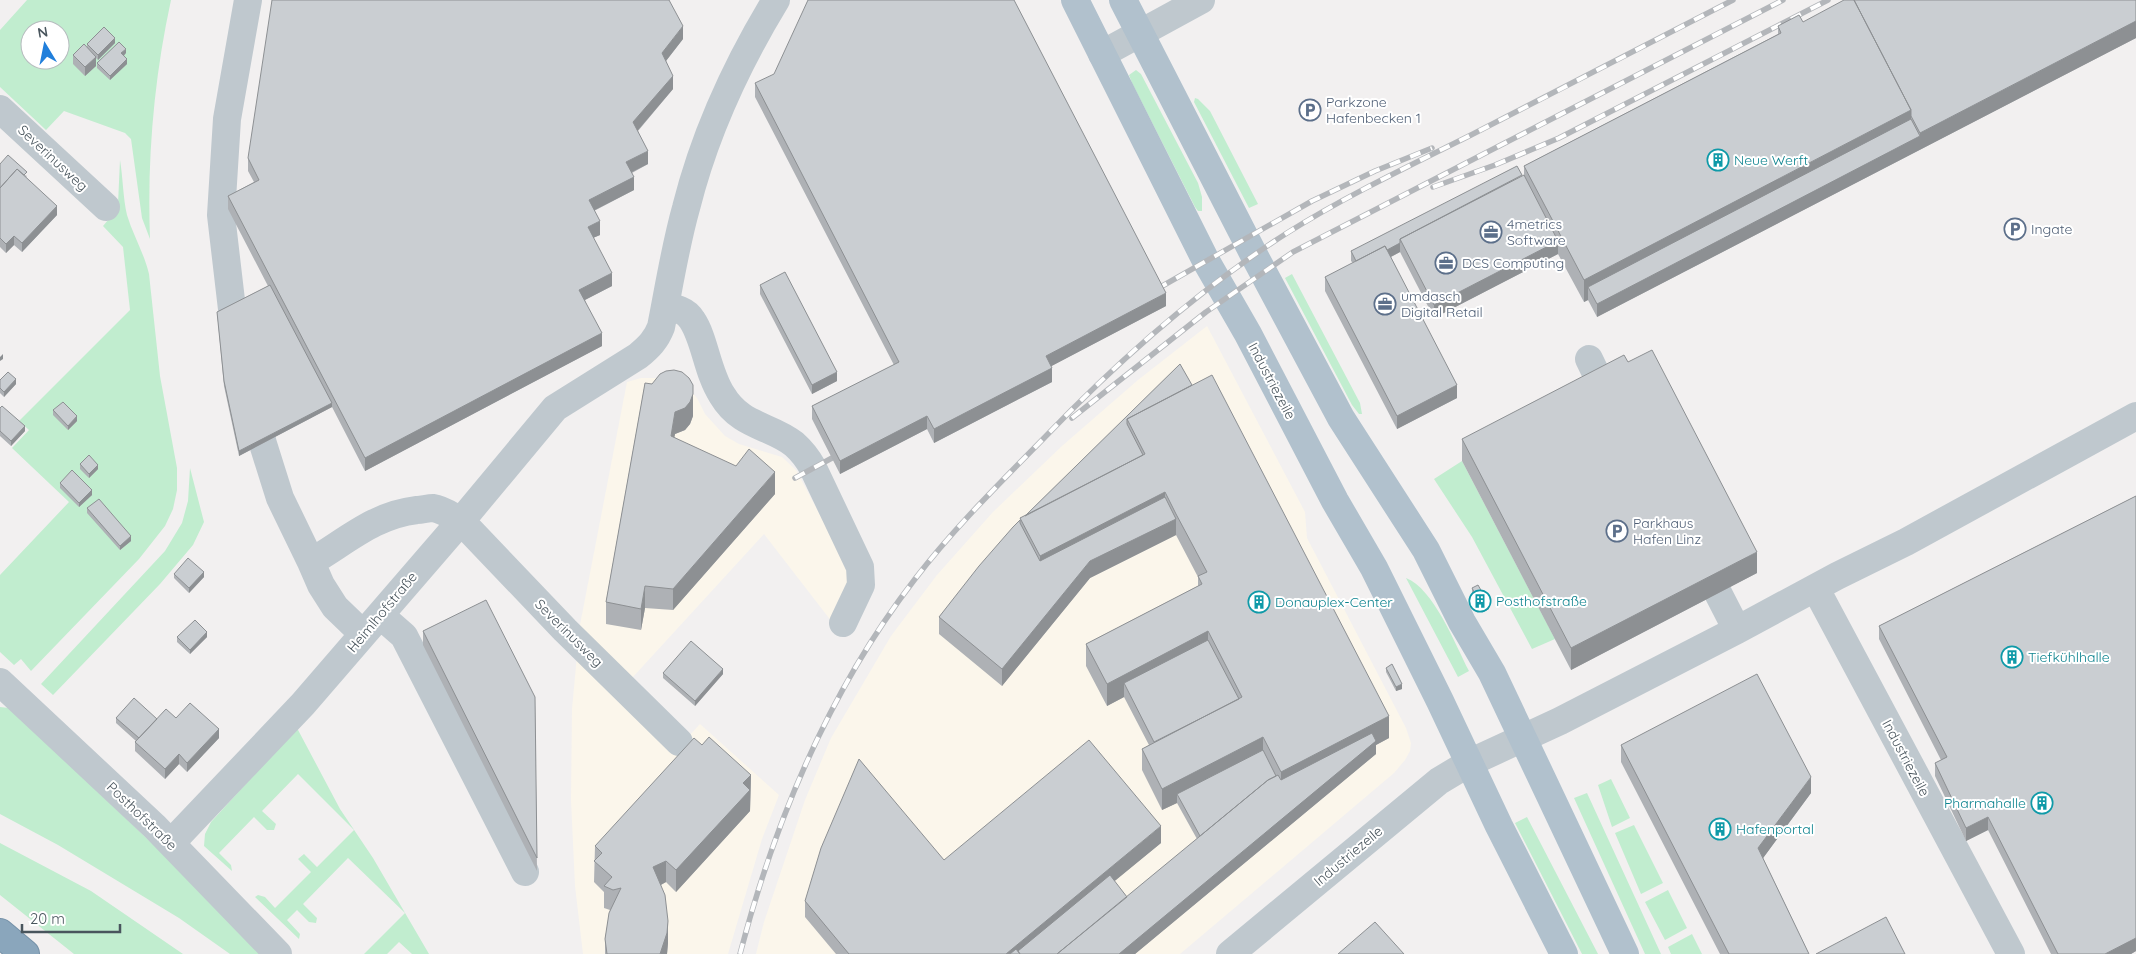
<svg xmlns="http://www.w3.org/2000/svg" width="2136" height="954" font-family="Quicksand,sans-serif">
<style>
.commercial{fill:#fbf6eb}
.green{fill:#c1edcf;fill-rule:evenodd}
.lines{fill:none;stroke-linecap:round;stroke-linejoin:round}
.highway-casing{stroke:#7591a8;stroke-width:30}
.minor{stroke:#bfc8ce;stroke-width:28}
.major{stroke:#b1c1cd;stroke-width:28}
.highway{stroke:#8aa6bc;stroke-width:28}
.rail-casing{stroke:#b3b6ba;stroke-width:5.5}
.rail{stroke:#fff;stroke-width:4;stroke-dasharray:11;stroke-linecap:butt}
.wall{fill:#aeb1b5}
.shaded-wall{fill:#8d9093}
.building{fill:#caced2;stroke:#8d9093}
.labels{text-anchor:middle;stroke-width:4;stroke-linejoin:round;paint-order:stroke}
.service-label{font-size:14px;fill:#4e5e75;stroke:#fff;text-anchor:start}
.street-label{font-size:14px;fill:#49555d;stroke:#fff}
.culture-label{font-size:14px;fill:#0d838f;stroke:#fff;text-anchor:start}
</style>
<rect width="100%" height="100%" fill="#f2f0f0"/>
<path class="commercial" d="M1207,326L1305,512L1307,538L1406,728L1411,743L1410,751L1405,760L1394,773L1180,954H756L764,922L805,800L831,738L891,636L937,575L993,512L1062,446L1138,380Z
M641,378H662L688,388L697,398L705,414L725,436L739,444L782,457L796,470L852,575L832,622L764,534L632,678L579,630L627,382Z
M577,655L675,751L700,724L779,795L762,839L728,954H583L575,886L571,800L572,709Z"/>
<path class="green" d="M27,0H171C154,78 147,159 150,239L142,218L131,139L125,133L64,111L46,130L0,87V30ZM30,30H60V60H30Z
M1136,70L1141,74L1198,183L1202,197V211H1198L1195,207L1132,83L1129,75Z
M1195,98L1198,99L1210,111L1258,204L1249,208L1194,102Z
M120,160C123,178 123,198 127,215C133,235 144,253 149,274L160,376L177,468V490L173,509L165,526L139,559L31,671L21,659L14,665L0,652V575L69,502L12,448L29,430L19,421L130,310L123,247L103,226L114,213L118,204Z
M1292,274L1360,403L1362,414H1359L1352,405L1285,278Z
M1462,461L1555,639L1532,649L1472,537L1434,479Z
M190,468L204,522L193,545L160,584L53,695L41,684L165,551L182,523L188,501Z
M1406,578C1434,589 1455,644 1469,671L1458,677Z
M0,707L9,708L26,723L160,851L261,954H230L179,918L58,845L0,814Z
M297,728L340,809L373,858L429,954H412L399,942L387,954H364L405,913L348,858L303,904L317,918L316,923L309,922L297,910L287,920L300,934L299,939L255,897L258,895L265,897L275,908L311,872L298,859L304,854L317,867L354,830L298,774L262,811L276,824L274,830H267L254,817L219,853L231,865L232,871L204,846L205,834L211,822Z
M1611,779L1630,818L1612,827L1598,785Z
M1587,793L1661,954H1645L1574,798Z
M1527,817L1598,954H1582L1515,823Z
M1634,825L1663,883L1641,894L1615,833Z
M0,843L91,891L183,954H74L0,895Z
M1668,890L1687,928L1665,940L1645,902Z
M1692,934L1702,954H1671L1668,947Z"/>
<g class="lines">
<g class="highway-casing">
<path id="highway" d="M0,933L25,954"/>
</g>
<path class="minor" d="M1102,54L1201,0
M0,109L106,207
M665,307C676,308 686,310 692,320C705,339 707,372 722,395C741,427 770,425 794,444C802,451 808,459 813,468L860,567L861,585L843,623
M240,340L232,309L221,215L227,119L248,0
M1589,359L1603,388
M254,407L263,444L280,498L311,562
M1816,589L2011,954
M1718,593L1737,630
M380,615L404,636L525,872
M363,634L335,607L321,585L311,562C347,541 374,515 417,510C422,510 428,508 433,508C442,509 452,516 461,521L565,630L679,742
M0,682L155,827L278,954
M171,843L303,704L461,521L555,408L638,356C649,347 656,340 661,327C669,287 675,247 686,208C704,136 737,64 776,0
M1230,954L1439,781L1469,763L1560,721L1737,630L1837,576L1906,542L2136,416"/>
<path class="major" d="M1075,0L1206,261L1248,334L1335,501L1374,568L1440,701L1499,826L1564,954
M1123,0L1254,255L1341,418L1426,550L1462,622L1492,673L1625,954"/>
<use href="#highway" class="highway"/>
<g class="rail-casing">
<path id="rail" d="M1433,187L1495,165L1559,138L1828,0
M1157,289L1312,201L1375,171L1432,148
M1072,418L1206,312L1293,252L1783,0
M795,478L832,458
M740,954C775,820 830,689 915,579C954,528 1001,482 1046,436C1119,360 1198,290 1287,233C1346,196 1409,166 1471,135C1559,90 1646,45 1733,0"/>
</g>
<use href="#rail" class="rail"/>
</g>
<path class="wall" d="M2136,0V38L1597,317L1588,300L1584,302L1558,254L1434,318L1400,252L1391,257L1457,398L1397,429L1325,291V277L1353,263L1351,261V251L1524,175V166L1778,34V26L1803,22Z
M30,30V49L23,42V38Z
M683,39L666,61L673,89L638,131L648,164L632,173L634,190L594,211L600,235L593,238L612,286L585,300L602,346L365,471L332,407L239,456L224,386L217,312L268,286L228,209V196L254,182L248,171V158Z
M115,43L98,60L96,58V66L85,76L73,64V55L87,47V44Z
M126,53L124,56L127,64L110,80L97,68V63Z
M755,83L1166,306L1051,366L1052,382L934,443L927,429L840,474L812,419V406L894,365L755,97Z
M0,164L27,176L26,177L57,215L22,252L14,245L6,253L0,247Z
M760,285L837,381L812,394L760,294Z
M1628,362L1757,573L1571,670L1462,461V439Z
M1180,364L1389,738L1376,745V754L1135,954H836L805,917V901L944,860L1161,843L1114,881L1127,897L1197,839L1177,803L1162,810L1142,770V749L1149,745L1124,697L1107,706L1086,666V644L1198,586V577L1176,535L1090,578L1002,686L939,634V617L1020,520V518L1025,516Z
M0,380L16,384L4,397L0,393Z
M645,383L693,416L690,424L685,430L675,434L674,437L775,494L673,610L645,608L641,630L606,624V602Z
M0,408L25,431L11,446L0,436Z
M53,410L77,421L68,430L53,415Z
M80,464L98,469L89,478L80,469Z
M60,483L92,495L79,507L60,488Z
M2136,496V951L2131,954H2051L1988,830L1966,841L1935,776V763L1941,760L1879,639V626Z
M87,508L131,541L120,550L87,513Z
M174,574L204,577L189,593L174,578Z
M1472,588L1489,609L1483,612L1472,593Z
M423,631L535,697L537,871L423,645Z
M177,637H207L190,654L177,642Z
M1386,668L1402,689L1396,691L1386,672Z
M663,673L723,674L695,706L663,678Z
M116,718L157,719L176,718L219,738L187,772L179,764L165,779L135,751V742L136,741L116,723Z
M702,745L751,775L750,811L676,892L666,882L661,885L668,943L667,954H605V939L610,910L604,908V892L594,882L595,846Z
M1621,745L1811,793L1763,858L1809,954H1720L1621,762Z"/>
<path class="shaded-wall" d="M2136,21V38L1597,317V304L1920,136V133Z
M683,26V39L662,66V53Z
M115,38V43L98,60V55Z
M126,49V53L121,58V53Z
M96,57V66L85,76V67Z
M127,59V64L110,80V76Z
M673,76V89L633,136V122Z
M1911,110V132L1588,287V300L1584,302V280Z
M648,151V164L626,175V162Z
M634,177V190L589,213V200Z
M57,206V215L22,252V243Z
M600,221V235L588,240V227Z
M14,236V245L6,253V244Z
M1558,241V254L1434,318V305Z
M1400,243V252L1358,274V265Z
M612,273V286L579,303V290Z
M1166,293V306L1046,369V356Z
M602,333V346L365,471V458Z
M3,354V359L0,361V357Z
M1052,368V382L934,443V429Z
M837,372V381L812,394V385Z
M16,379V384L4,397V392Z
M1457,385V398L1397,429V416Z
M693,394V416L690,424L685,430L675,434L671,458V436L675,412Z
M332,403V407L239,456V451Z
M77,416V421L68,430V426Z
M927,416V429L840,474V461Z
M25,426V431L11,446V441Z
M98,465V469L89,478V474Z
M775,472V494L673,610V589Z
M92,490V495L79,507V503Z
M1165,492V514L1040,578V556Z
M1176,519V535L1090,578L1002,686V669L1090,561Z
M131,536V541L120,550V546Z
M1757,552V573L1571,670V648Z
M204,572V577L189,593V588Z
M645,586V608L641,630V609Z
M1489,604V609L1483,612V608Z
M1208,631V653L1124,683V697L1107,706V684Z
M207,632V637L190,654V650Z
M723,669V674L695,706V701Z
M1402,684V689L1396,691V687Z
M1389,716V738L1376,745V754L1135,954H1119L1281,793V772Z
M219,729V738L187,772V763Z
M1263,737V759L1177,794V803L1162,810V789Z
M179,754V764L165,779V769Z
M751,775L750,811L676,892V870L743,783Z
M1811,777V793L1758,865V848Z
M1988,817V830L1966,841V828Z
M1161,826V843L1026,954H1006Z
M666,861V882L653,889V867Z
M668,921V943L667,954H660Z
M2136,938V951L2131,954H2105Z"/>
<path class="building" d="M272,0H669L683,26L662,53L673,76L633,122L648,151L626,162L634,177L589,200L600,221L588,227L612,273L579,290L602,333L365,458L228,196L259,180L248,158Z
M808,0H1014L1166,293L1046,356L1052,368L934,429L927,416L840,461L812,406L899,362L755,83L774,74Z
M1844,0H1854L1911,110L1584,280L1524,166L1781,33L1778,26L1799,15L1803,22Z
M1854,0H2136V21L1920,133L1911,116V110Z
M38,22L47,30H30Z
M104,27L115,38L98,55L87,44Z
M30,30V44L23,38Z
M119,42L126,49L121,53L127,59L110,76L97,63Z
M84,44L96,57L85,67L73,55Z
M1911,119L1920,136L1597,304L1588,287Z
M8,155L27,172L24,175L17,169L0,188V164Z
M1517,166L1522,175L1400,239V243L1387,250L1385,246L1356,261L1351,251Z
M17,169L57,206L22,243L14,236L6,244L0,238V188Z
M1524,175L1558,241L1434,305L1400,239Z
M1385,246L1457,385L1397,416L1325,277Z
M785,272L837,372L812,385L760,285Z
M270,285L332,403L239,451L224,381L217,312Z
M1652,350L1757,552L1571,648L1462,439L1624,355L1628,362Z
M1180,364L1192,385L1127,419V424L1143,455L1025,516Z
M674,370L682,372L689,378L693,385V394L690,402L685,408L675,412L671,436L736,466L749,449L775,472L673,589L645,586L641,609L606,602L645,383L652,384L660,374L666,371Z
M8,372L16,379L4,392L0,388V380Z
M1212,375L1389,716L1281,772L1263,737L1162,789L1142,749L1242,697L1208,631L1107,684L1086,644L1202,584L1198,576L1207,572L1176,514L1165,492L1040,556L1020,518L1145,454L1127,419Z
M63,402L77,416L68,426L53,410Z
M2,406L25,426L11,441L0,431V408Z
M89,455L98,465L89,474L80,464Z
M72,470L92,490L79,503L60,483Z
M2136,496V938L2105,954H2058L1988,817L1966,828L1935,763L1947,757L1879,626Z
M1165,497L1176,519L1090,561L1002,669L939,617L979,566L1013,527L1020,520V523L1040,561Z
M99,499L131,536L120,546L87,508Z
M188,558L204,572L189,588L174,574Z
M1478,585L1489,604L1483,608L1472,588Z
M486,600L535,697L537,858L423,631Z
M195,620L207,632L190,650L177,637Z
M1208,640L1239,699L1154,742L1124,683Z
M691,641L723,669L695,701L663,673Z
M1392,664L1402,684L1396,687L1386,668Z
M1757,674L1811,777L1758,848L1809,954H1729L1621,745Z
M134,698L157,719L139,738L116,718Z
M190,703L219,729L187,763L179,754L165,769L135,742L166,709L176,718Z
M1372,733L1376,741L1119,954H1057L1268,780L1278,775L1281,780Z
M709,737L751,775L743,783L750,790L676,870L666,861L653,867L665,895L668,921L667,933L660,954H607L605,939L609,913L621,888L613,890L604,886L612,877L594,861L602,853L595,846L694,738L702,745Z
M1089,740L1161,826L1006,954H849L805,901L821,848L859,759L944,860Z
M1263,750L1276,776L1268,780L1200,836L1177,794Z
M1110,875L1127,897L1057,954H1020L1018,951Z
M1886,917L1905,954H1816Z
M1375,922L1404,954H1338Z
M1016,949L1020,954H1010Z"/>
<defs>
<g id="parking-ring" transform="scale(1.125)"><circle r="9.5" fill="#fff" stroke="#5c6f8a" stroke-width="1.5"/><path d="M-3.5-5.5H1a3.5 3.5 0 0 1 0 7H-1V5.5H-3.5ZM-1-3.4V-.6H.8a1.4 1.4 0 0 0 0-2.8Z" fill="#5c6f8a"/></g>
<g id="building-ring" transform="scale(1.125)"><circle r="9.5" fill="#fff" stroke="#0f9aa8" stroke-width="1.5"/><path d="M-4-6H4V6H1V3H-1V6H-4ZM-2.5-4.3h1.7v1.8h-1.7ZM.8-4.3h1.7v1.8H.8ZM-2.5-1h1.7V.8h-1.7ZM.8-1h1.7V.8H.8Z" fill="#0f9aa8"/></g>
<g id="office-ring" transform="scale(1.125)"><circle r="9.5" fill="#fff" stroke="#5c6f8a" stroke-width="1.5"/><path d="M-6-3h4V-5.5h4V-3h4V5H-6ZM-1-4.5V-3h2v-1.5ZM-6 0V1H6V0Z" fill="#5c6f8a"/></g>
</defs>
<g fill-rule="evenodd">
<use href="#parking-ring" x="1310" y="110"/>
<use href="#building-ring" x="1718" y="160"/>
<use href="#parking-ring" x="2015" y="229"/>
<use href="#office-ring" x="1491" y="232"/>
<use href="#office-ring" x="1446" y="263"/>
<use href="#office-ring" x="1385" y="304"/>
<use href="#parking-ring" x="1617" y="531"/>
<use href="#building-ring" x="1480" y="601"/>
<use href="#building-ring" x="1259" y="602"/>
<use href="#building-ring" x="2012" y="657"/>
<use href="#building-ring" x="2042" y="803"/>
<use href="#building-ring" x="1720" y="829"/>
</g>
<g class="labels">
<g class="service-label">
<text x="1326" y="107">Parkzone<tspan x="1326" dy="16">Hafenbecken 1</tspan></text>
<text x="1507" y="229">4metrics<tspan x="1507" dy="16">Software</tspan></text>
<text x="2031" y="234">Ingate</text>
<text x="1462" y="268">DCS Computing</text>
<text x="1401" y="301">umdasch<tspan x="1401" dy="16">Digital Retail</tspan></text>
<text x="1633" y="528">Parkhaus<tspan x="1633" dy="16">Hafen Linz</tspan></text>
</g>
<g class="street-label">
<text transform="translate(53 158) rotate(43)" y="5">Severinusweg</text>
<text transform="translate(1272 381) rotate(62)" y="5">Industriezeile</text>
<text transform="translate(382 612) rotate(-50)" y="5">Heimlhofstraße</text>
<text transform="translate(569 633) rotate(45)" y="5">Severinusweg</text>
<text transform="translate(1906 758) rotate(62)" y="5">Industriezeile</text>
<text transform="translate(142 816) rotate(44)" y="5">Posthofstraße</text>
<text transform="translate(1348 856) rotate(-40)" y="5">Industriezeile</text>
</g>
<g class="culture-label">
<text x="1734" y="165">Neue Werft</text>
<text x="1496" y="606">Posthofstraße</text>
<text x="1275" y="607">Donauplex-Center</text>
<text x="2028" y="662">Tiefkühlhalle</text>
<text x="2026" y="808" text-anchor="end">Pharmahalle</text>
<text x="1736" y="834">Hafenportal</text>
</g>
</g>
<g transform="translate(45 45) rotate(350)"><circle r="24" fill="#ffffff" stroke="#b6bbbe"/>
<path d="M0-4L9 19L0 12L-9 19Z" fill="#217fdb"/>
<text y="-8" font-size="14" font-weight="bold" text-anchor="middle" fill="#49555d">N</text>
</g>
<path d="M22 924v8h98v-8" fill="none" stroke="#49555d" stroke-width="2.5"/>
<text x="30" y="924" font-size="15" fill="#49555d" stroke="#ffffff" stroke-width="4" paint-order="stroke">20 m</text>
</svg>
